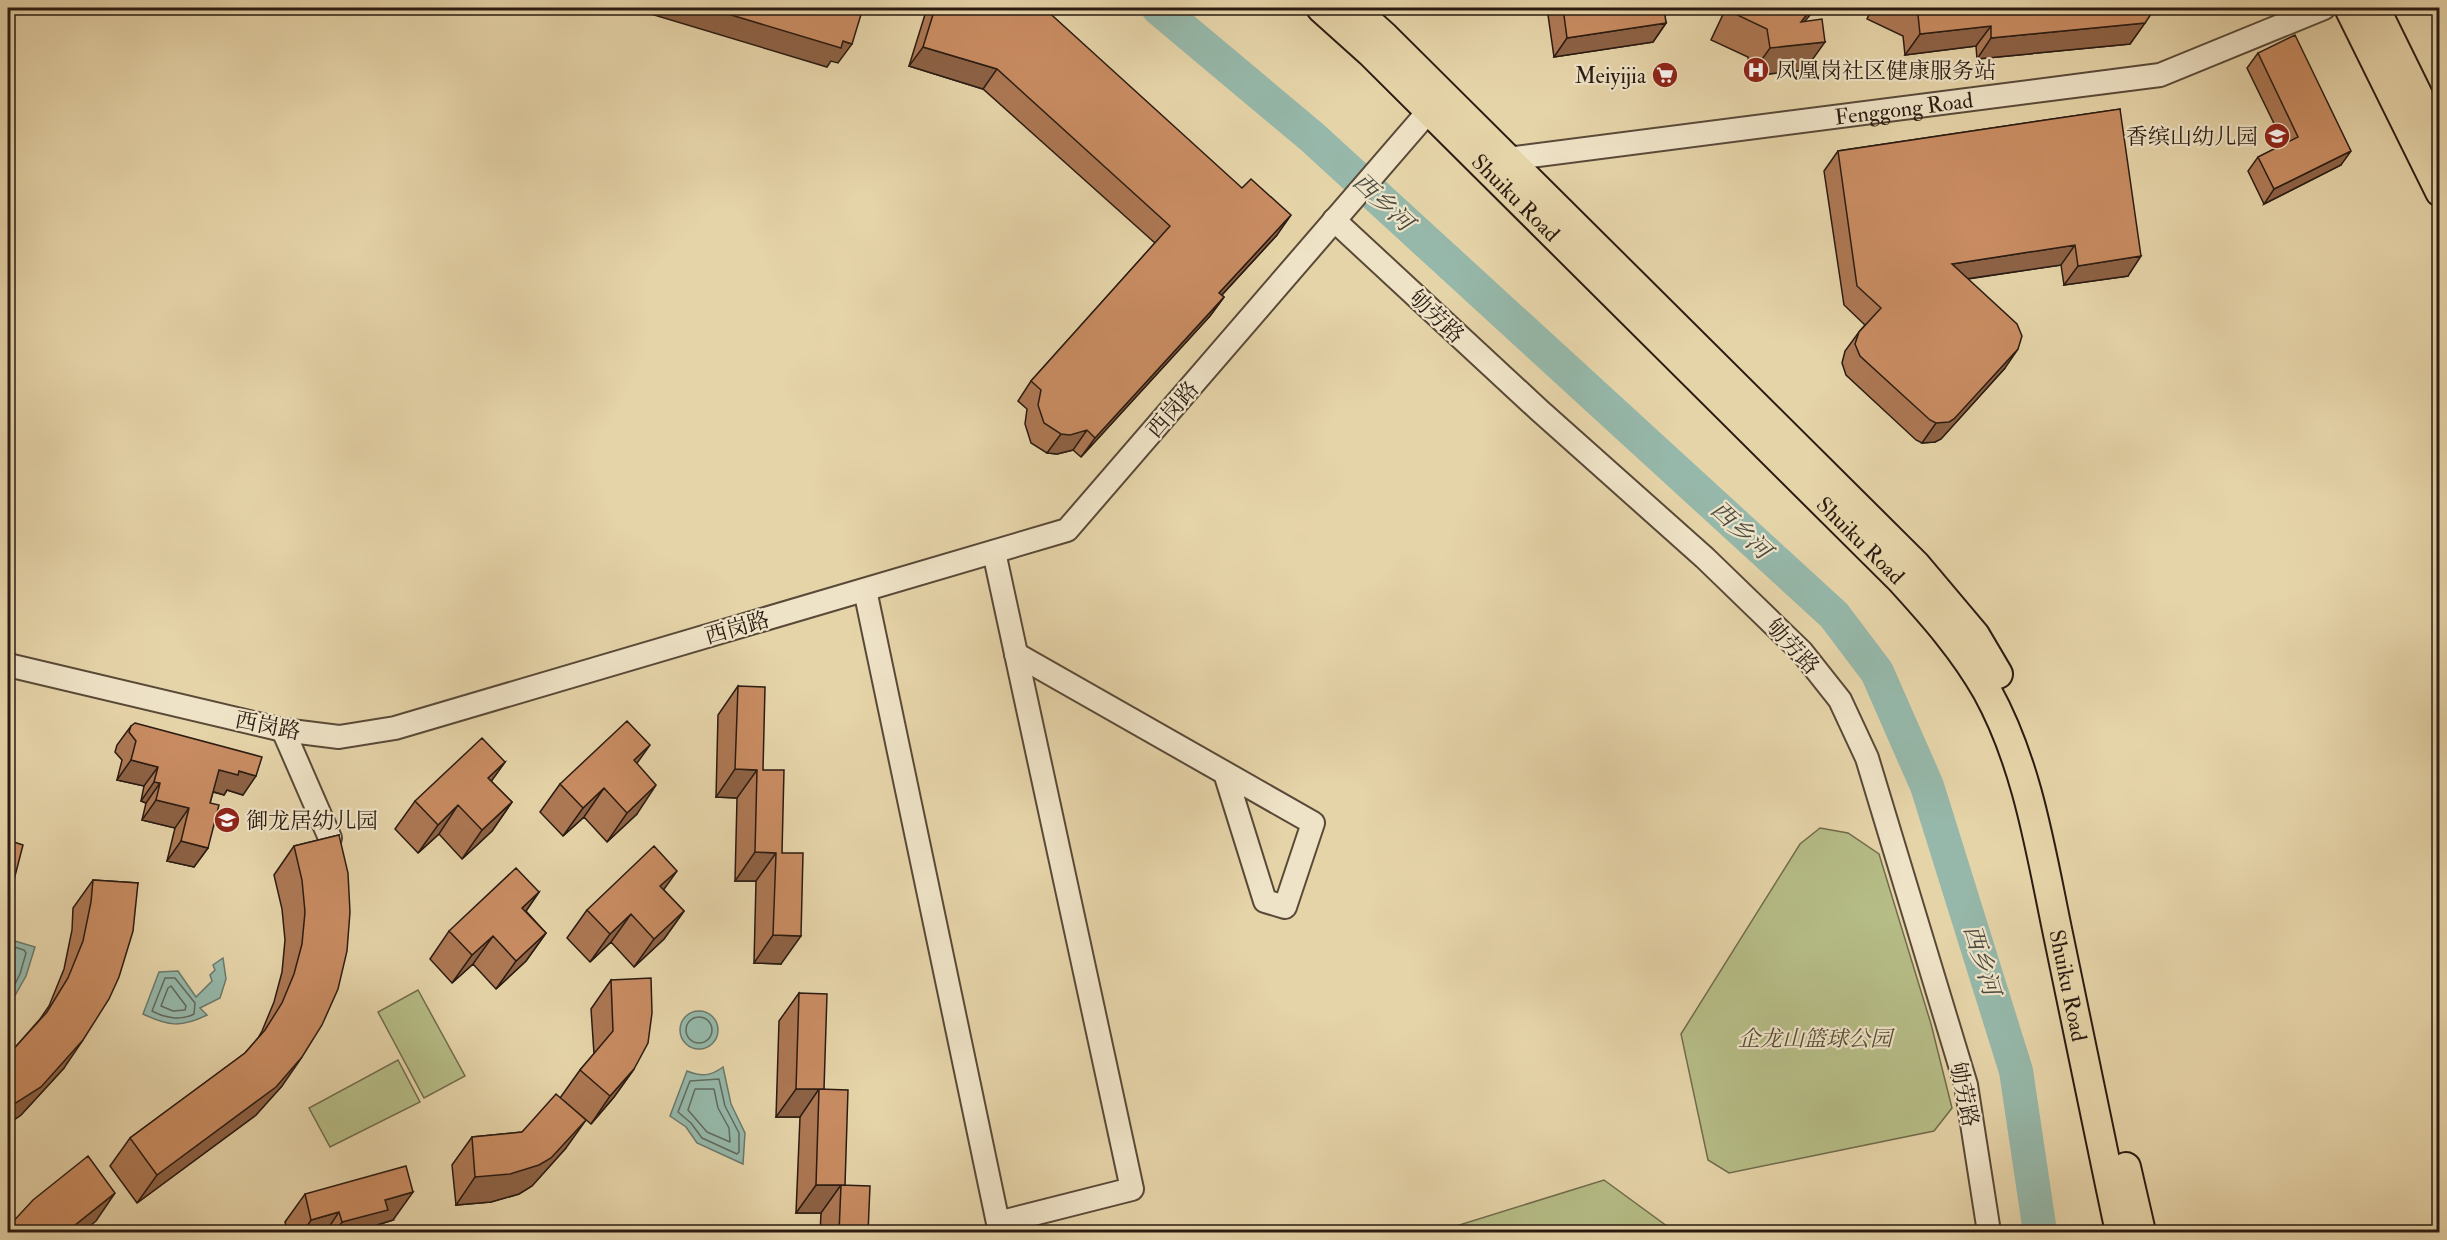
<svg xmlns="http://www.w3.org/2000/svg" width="2447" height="1240" font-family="'IM FELL Double Pica','Noto Serif SC',serif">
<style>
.green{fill:#b6bd87;stroke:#706c4c;stroke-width:1.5}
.water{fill:#96b8aa;stroke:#6b796d;stroke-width:1.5}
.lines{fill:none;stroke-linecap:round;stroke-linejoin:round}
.shore{stroke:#606a5e;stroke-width:1.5}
.river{stroke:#96b8aa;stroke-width:34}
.minor-casing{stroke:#594938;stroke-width:26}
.major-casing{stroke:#2a1b12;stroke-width:32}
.minor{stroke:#efe3c7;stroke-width:22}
.major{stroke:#e6d4a9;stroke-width:28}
.wall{fill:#ad7854;stroke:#2a1b12;stroke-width:1.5}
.shaded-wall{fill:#8d6245;stroke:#2a1b12;stroke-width:1.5}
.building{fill:#c98c62;stroke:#2a1b12;stroke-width:1.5}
.labels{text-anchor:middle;stroke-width:4.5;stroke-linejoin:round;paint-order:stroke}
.poi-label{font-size:22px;fill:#2a1b12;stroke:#efe3c7;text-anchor:start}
.street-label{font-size:22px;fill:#2a1b12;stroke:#efe3c7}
.park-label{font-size:22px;font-style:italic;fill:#544c35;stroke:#efe3c7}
.water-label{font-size:24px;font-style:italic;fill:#4a4a40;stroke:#efe3c7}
</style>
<rect width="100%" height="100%" fill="#e6d4a9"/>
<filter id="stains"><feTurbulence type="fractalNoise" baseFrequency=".00333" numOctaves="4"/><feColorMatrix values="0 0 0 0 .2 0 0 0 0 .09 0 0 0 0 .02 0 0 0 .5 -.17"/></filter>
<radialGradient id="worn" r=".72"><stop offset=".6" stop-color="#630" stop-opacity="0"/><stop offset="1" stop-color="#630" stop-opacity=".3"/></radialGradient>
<path class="green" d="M1820,828L1848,833L1879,854L1931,1024L1952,1108L1934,1131L1729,1173L1708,1160L1681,1034L1800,844Z
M418,990L465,1076L424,1098L378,1012Z
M398,1060L420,1102L330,1147L309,1108Z
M1604,1180L1675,1232H1437Z"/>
<path class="water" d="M8,939L35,947L26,976L8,1008Z
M223,958L226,979L220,998L200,1008L207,1015C181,1028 168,1026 143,1014L159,972L178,971L196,997L212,981L210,975L215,970L213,965Z
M680 1030a19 19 0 1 1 38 0a19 19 0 1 1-38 0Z
M723,1067L731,1104L745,1133L743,1164L697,1143L686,1127L670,1116L687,1071C701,1077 711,1076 723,1067Z"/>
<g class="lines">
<path class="shore" d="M8,945L24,950L26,953L20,974L8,998
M165,978H175L195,1003L194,1014C181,1021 165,1018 152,1011Z
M171,986L186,1006L185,1010L173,1011L161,1006L168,988Z
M686 1030a13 13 0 1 1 26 0a13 13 0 1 1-26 0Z
M719,1079L725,1106L739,1133V1152L737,1154L702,1138L691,1123L678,1112L690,1081Z
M695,1089H714L718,1108L729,1128L730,1142L707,1132L688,1110Z"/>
<path class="river" d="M1158,8L1312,137L1834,615L1877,672L1927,786L2016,1071L2040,1232"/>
<g class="minor-casing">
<g id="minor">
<path id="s1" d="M1508,159L2160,75L2324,8"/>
<path d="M1334,220L1539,410L1705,558L1802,652L1840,700L1867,758L1966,1085L1989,1232"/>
<path d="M865,590L998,1223L1132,1189L994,552"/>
<path d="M1016,654L1313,823L1285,907L1265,901L1225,773"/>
<path d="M8,665L283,730L339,737L395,728L1067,530L1440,98"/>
<path d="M283,730L330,838"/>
</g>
</g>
<g class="major-casing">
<g id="major">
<path id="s2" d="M1321,8L1370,52L1901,580C1932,614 1964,650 1987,691C2028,765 2041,853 2058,934C2079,1034 2099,1133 2120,1232"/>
<path d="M1353,8L1384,36L1916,565L1975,635L1998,674"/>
<path d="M2349,8L2440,192"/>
<path d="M2375,8L2440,140"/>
<path d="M2126,1167L2141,1232"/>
</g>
</g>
<use href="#minor" class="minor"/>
<use href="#major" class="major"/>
</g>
<path class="wall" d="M927,8H1044L1277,235L1222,295L1224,297L1210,316L1081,457L1073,450L1057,454L1047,453L1031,443L1025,424L1027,409L1018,401L1031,381L1155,243L983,89L909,66Z
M1547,8H1664L1666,23L1653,42L1554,57Z
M1726,8H1816L1804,21L1805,70L1750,76L1748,57L1711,40Z
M1872,8H2155L2130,44L1977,59L1976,46L1905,55L1903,36L1867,19Z
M2258,53L2341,165L2264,204L2248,171L2258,157L2284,144L2247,68Z
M2120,109L2128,276L2064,285L2061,265L1968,279L2005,368L1941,439L1935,442L1922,443L1916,440L1846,375L1842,363L1845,351L1859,332L1865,325L1844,305L1824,171L1838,151Z
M738,686L763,770L782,853L781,964L754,963L756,881H735L737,798L716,797L718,715Z
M131,726L243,795L227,790L224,795L213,792L210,803L208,848L194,867L167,861L175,828L142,820L146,803L141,801L144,786L117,780L122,760L115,752L117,745Z
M505,762L491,781L512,802L492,831L462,859L439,834L418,853L395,829L415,801Z
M637,764V814L607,842L584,817L563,836L540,812L560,784Z
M339,835L282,1086L256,1115L137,1203L110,1166L130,1138L245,1053L258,1038L262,1031L274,1002L282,972L285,940L282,909L274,875L294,846Z
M93,880L138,883L64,1068L21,1115L8,1124V1054L11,1052L40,1019L49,1006L64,969L72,930L73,908Z
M664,890L684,911L664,939L634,967L611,942L590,962L567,938L587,910Z
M539,892L526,911L546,933L526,961L496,989L473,964L452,983L430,959L449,931Z
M611,980L634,1069L614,1097L591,1124L565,1102L566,1148L532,1186L519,1194L491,1202L456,1205L452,1165L472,1137L522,1132L560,1098L580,1070L594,1054L591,1009Z
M799,993L824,1089L845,1185L868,1233H820L821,1213H796L800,1117H776L779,1021Z
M305,1194L393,1220L377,1225L372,1233H288L285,1222Z"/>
<path class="shaded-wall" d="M631,8H708L843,41L852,44L838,63L831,61L827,67Z
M1812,8H1816L1784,46L1825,42L1805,70L1750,76L1770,48L1801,22Z
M1666,23L1653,42L1554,57L1567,38Z
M2145,23L2130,44L1977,59L1991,38Z
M1991,26L1976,46L1905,55L1920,34Z
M923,47L997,69L983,89L909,66Z
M2351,151L2341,165L2264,204L2274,189Z
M1291,215L1277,235L1206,312L1219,293Z
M2075,245L2061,265L1938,283L1952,264Z
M2141,256L2128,276L2064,285L2078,266Z
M1224,297L1210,316L1081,457L1095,438Z
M2018,349L2005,368L1941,439L1935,442L1922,443L1936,423Z
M1087,430L1073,450L1057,454L1047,453L1061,434Z
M650,745L630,773L634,760Z
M131,760L158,767L144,786L117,780Z
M505,762L485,790L488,778Z
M735,769L757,770L737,798L716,797Z
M219,770L239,771L256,776L243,795L227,790L224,795L205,789Z
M154,782L160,783L146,803L141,801Z
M656,785L637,814L607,842L627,813Z
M604,788L584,817L563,836L583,808Z
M156,800L189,808L175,828L142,820Z
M512,802L492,831L462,859L482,830Z
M458,805L439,834L418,853L438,825Z
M181,841L208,848L194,867L167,861Z
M755,852L776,853L756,881H735Z
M677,871L657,899L660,886Z
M539,892L519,921L522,908Z
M684,911L664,939L634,967L654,939Z
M631,914L611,942L590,962L610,934Z
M546,933L526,961L496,989L516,961Z
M773,935L801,936L781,964L754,963Z
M493,936L473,964L452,983L472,955Z
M83,1040L64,1068L21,1115L8,1124V1108Z
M302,1057L282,1086L256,1115L137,1203L157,1175Z
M634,1069L614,1097L591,1124L610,1096Z
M796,1089H819L800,1117H776Z
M586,1120L566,1148L532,1186L519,1194L491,1202L456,1205L475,1177Z
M816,1185H841L821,1213H796Z
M413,1192L393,1220L377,1225L372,1233H334L342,1222L385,1200Z
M115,1193L96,1221L81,1233H65Z
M339,1212L325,1233H303L311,1220Z"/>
<path class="building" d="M708,8H863L852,44L843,41L841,48Z
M935,8H1044L1242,188L1251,179L1291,215L1219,293L1224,297L1095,438L1087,430L1070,435L1061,434L1044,423L1038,405L1041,390L1031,381L1170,226L997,69L923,47Z
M1563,8H1664L1666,23L1567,38Z
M1733,8H1812L1801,22L1822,19L1825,42L1770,48L1767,29L1731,12Z
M1902,8H2155L2145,23L1991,38V26L1920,34L1918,15Z
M2295,35L2351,151L2274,189L2258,157L2298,137L2258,53Z
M2120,109L2141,256L2078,266L2075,245L1952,264L2017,324L2022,336L2018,349L1954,419L1949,422L1936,423L1930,420L1860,356L1855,344L1859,332L1881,308L1857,286L1838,151Z
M738,686L765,687L763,770H784L782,853H803L801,936L773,935L776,853L755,852L757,770L735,769Z
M627,721L650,745L634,760L656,785L627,813L604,788L583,808L560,784Z
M135,723L262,757L256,776L239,771L238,775L219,770L210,803L219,805L208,848L181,841L189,808L156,800L160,783L154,782L158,767L131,760L136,741L129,732L131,726Z
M482,738L505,762L488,778L512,802L482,830L458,805L438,825L415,801Z
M339,835L348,873L350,912L347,951L338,989L322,1025L302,1057L276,1087L157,1175L130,1138L245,1053L265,1030L282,1003L294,974L302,944L305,912L302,880L294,846Z
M8,840L23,845L8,903Z
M654,846L677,871L660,886L684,911L654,939L631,914L610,934L587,910Z
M516,868L539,892L522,908L546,933L516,961L493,936L472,955L449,931Z
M93,880L138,883L133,931L119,977L109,999L83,1040L41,1087L8,1108V1054L11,1052L47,1012L68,978L83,941L91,902Z
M651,978L652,1013L648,1043L634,1069L610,1096L580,1070L613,1031L611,980Z
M799,993L827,994L824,1089H796Z
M819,1089L848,1090L845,1185H816Z
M556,1094L586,1120L551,1158L539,1165L510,1174L475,1177L472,1137L522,1132Z
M88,1156L115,1193L65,1233H8V1227L33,1200Z
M406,1166L413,1192L385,1200L388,1210L342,1222L339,1212L311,1220L305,1194Z
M841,1185L870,1186L868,1233H839Z"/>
<defs>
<g id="hospital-disc" transform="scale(1.35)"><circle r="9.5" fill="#8f2418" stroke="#efe3c7"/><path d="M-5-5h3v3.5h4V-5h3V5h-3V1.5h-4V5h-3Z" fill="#fff"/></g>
<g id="supermarket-disc" transform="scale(1.35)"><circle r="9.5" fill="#8f2418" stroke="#efe3c7"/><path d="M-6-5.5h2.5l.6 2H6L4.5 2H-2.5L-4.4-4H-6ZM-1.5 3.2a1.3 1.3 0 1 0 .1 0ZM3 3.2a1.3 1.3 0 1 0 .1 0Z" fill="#fff"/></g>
<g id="school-disc" transform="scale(1.35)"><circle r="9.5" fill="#8f2418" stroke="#efe3c7"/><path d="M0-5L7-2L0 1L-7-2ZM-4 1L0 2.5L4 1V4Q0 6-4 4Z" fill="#fff"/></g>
</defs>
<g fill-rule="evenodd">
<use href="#hospital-disc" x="1756" y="70"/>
<use href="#supermarket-disc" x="1665" y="75"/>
<use href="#school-disc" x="2277" y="136"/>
<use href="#school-disc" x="227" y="820"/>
</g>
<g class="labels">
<g class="poi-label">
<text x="1776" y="78">凤凰岗社区健康服务站</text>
<text x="1646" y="83" text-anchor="end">Meiyijia</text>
<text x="2258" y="144" text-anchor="end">香缤山幼儿园</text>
<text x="246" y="828">御龙居幼儿园</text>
</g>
<g class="street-label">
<text dy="8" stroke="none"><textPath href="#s1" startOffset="399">Fenggong Road</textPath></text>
<text dy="8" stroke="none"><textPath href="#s2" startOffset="272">Shuiku Road</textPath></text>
<text transform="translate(1437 316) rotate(43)" y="8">劬劳路</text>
<text transform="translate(1172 409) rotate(-49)" y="8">西岗路</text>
<text dy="8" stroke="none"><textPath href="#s2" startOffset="758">Shuiku Road</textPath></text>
<text transform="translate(737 627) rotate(-16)" y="8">西岗路</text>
<text transform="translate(1793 646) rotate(47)" y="8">劬劳路</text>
<text transform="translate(268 725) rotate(11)" y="8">西岗路</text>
<text dy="8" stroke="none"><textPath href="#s2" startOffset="1262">Shuiku Road</textPath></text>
<text transform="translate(1965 1094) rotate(78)" y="8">劬劳路</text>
</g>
<g class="park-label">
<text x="1815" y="1046">企龙山篮球公园</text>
</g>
<g class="water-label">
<text transform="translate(1383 202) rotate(43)" y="8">西乡河</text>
<text transform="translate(1741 530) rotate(43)" y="8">西乡河</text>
<text transform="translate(1982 960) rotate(73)" y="8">西乡河</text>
</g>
</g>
<rect width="2447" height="1240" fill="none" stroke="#e6d4a9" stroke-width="30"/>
<rect x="9" y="9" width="2429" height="1222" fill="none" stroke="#2a1b12" stroke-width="3"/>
<rect x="15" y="15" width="2417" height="1210" fill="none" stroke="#2a1b12" stroke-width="1.5"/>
<rect width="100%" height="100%" filter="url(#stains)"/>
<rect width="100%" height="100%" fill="url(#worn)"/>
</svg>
